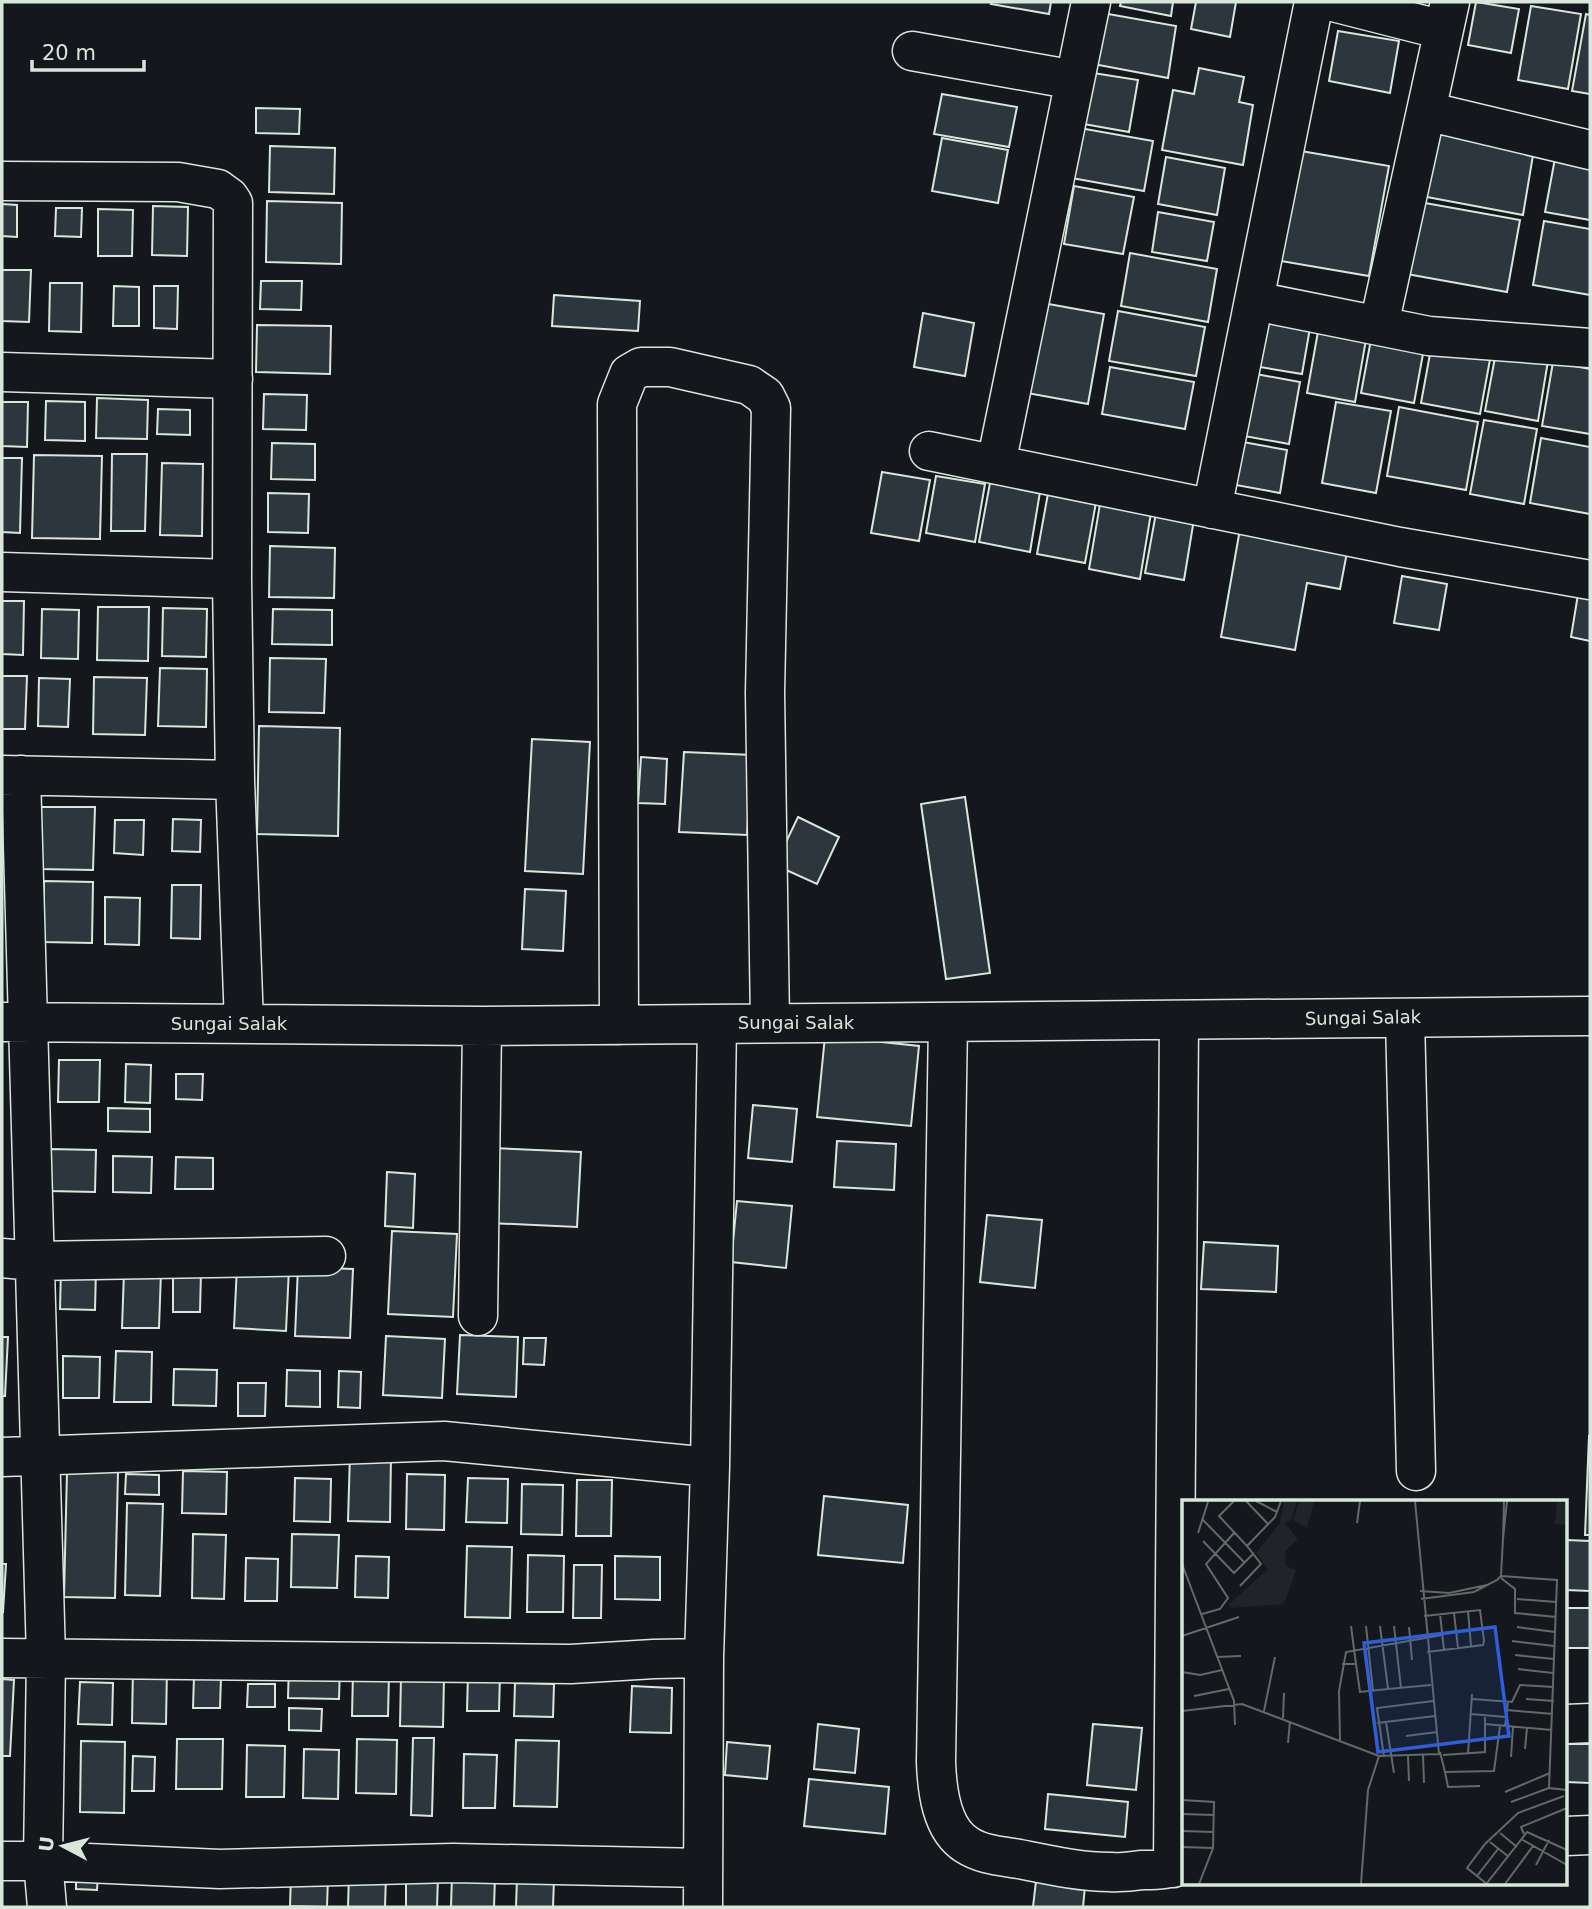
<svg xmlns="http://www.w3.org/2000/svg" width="1592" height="1909" font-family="'DejaVu Sans',sans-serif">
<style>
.building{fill:#2c363c;stroke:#d8e6dc;stroke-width:2}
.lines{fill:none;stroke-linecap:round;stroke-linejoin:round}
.minor-casing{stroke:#d8e6dc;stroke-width:41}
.minor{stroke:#14181c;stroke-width:38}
.labels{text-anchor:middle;stroke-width:5;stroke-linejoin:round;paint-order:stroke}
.street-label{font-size:18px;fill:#d8e6dc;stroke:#14181c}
.inset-road{fill:none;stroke:#626a69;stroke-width:2}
.view{fill:#305dd8;fill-opacity:0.15;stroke:#305dd8;stroke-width:3.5}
.inset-edge{fill:none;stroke:#d8e6dc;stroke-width:3.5}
</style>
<rect width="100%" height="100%" fill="#14181c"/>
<path class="building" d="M992,2H1051L1049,14L991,4Z
M1121,2H1173L1171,16L1120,6Z
M1196,2H1236L1230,37L1191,29Z
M1476,2L1519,9L1511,53L1468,45Z
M1531,6L1581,14L1568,89L1518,80Z
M1097,12L1176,26L1168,78L1088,63Z
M1586,14L1590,15V94L1572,91Z
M1338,31L1399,41L1390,93L1329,81Z
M1199,68L1244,77L1239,102L1253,105L1243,165L1162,150L1173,90L1194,94Z
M1087,72L1138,80L1129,132L1078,123Z
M942,94L1017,107L1009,147L934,134Z
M256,108L300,109L299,134L256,133Z
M1074,127L1153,141L1144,191L1066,177Z
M1427,130L1534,149L1523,215L1416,195Z
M942,138L1008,150L998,203L932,191Z
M270,146L335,148L334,194L269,192Z
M1295,150L1389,166L1369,276L1275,260Z
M1556,153L1590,159V220L1545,212Z
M1166,157L1225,168L1217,215L1158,204Z
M1074,186L1134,197L1123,254L1064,244Z
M267,201L342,203L341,264L266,262Z
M1414,201L1520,220L1507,292L1401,273Z
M2,204L17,205V237L2,236Z
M153,206L188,207L187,256L152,255Z
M56,208H82L81,237L55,236Z
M98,209L133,210L132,256H98Z
M1158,212L1214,222L1207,261L1152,252Z
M1544,221L1590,229V295L1533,285Z
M1130,253L1217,269L1208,322L1121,306Z
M2,270H31L29,322L2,321Z
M261,281H302L301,310L260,309Z
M50,283H82L81,332L49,331Z
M114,286L139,287V326H113Z
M154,286H178L177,329L154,328Z
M554,295L640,301L638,331L552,326Z
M1043,303L1104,314L1088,404L1027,393Z
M1118,311L1205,327L1196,376L1109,361Z
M1257,312L1311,322L1302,374L1248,365Z
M923,313L974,323L965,376L914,367Z
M257,325L331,326L330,374L256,372Z
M1319,326L1367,334L1355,402L1307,393Z
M1372,334L1425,343L1414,403L1361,393Z
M1432,343L1491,354L1480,414L1421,403Z
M1496,352L1548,361L1538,421L1485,411Z
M1553,362L1590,369V434L1542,426Z
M1110,367L1194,382L1185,429L1102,414Z
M1245,372L1300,382L1289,444L1233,434Z
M264,394L307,395L306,430L263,429Z
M97,398L148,400L147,439L96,438Z
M46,401L85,402V441L45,440Z
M2,402H28L27,447L2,446Z
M1336,402L1391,411L1376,493L1322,483Z
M1399,407L1478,422L1466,490L1387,476Z
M158,409L190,410V435L157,434Z
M1484,420L1537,429L1524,504L1470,494Z
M1541,438L1590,447V514L1530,503Z
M1232,440L1287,450L1280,493L1225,483Z
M272,443L315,444V480L271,479Z
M112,454H147L145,531H111Z
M34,455L102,456L100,539L32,538Z
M2,458H22L20,533L2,532Z
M162,463L203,464L202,536L160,535Z
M882,472L930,480L919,541L871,533Z
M936,476L985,484L975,542L926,533Z
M990,483L1040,492L1030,552L979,542Z
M1049,488L1097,497L1085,563L1037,554Z
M268,493L309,494L308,533L268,532Z
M1100,504L1151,513L1140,579L1089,569Z
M1156,513L1194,519L1184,580L1145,573Z
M1240,529L1348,547L1340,589L1307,583L1295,650L1221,637Z
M270,546L335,548L334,598L269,597Z
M1402,576L1447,584L1439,630L1394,623Z
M1579,588L1590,590V641L1571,637Z
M2,601H24L23,655L2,654Z
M98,607H149L148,661L97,660Z
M163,608L207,609L206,657L162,656Z
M42,609L79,610L78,659L41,658Z
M273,609L332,610V645L272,644Z
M270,658L326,659L324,713L269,712Z
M160,668L207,669L206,727L158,726Z
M2,676H27L25,729H2Z
M94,677L147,678L145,735L93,734Z
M39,678L70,679L68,727L38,726Z
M259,726L340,728L338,836L257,834Z
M532,739L590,742L583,874L525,871Z
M684,752L752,755L747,835L679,832Z
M641,757L667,759L665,804L638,803Z
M965,797L990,973L946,979L921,804Z
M39,807H95L93,870L38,869Z
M798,817L839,837L817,884L775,865Z
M173,819L201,820L200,852L172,851Z
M115,820H144L143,855L114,853Z
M44,881L93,882L92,943L43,942Z
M172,885H201L200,939L171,938Z
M525,889L566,891L563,951L522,949Z
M105,897L140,898L139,945L105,944Z
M825,1036L919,1046L911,1126L817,1117Z
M59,1060H100L99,1102H58Z
M126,1064L151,1065L150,1103L125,1102Z
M176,1074H203L202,1100L176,1099Z
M753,1105L797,1109L792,1162L748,1158Z
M108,1108L150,1109V1132L108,1131Z
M837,1141L896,1144L894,1190L834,1187Z
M493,1148L581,1152L577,1227L489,1223Z
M50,1149L96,1150L95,1192L49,1191Z
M113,1156L152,1157L151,1193L113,1192Z
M176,1157L213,1158V1189H175Z
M387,1172L415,1174L413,1228L385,1226Z
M737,1201L792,1206L786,1268L731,1262Z
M987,1215L1042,1220L1035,1288L980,1282Z
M392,1231L457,1234L453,1317L388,1314Z
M1204,1242L1278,1246L1276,1292L1201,1289Z
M237,1266L289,1268L286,1331L234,1328Z
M298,1267L353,1269L350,1338L295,1336Z
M61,1269H96L95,1310L60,1309Z
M173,1270L201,1271L200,1312H173Z
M124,1272H161L159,1328H122Z
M460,1335L518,1337L516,1397L457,1394Z
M386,1336L445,1339L442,1398L383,1395Z
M2,1337H8L5,1396H2Z
M524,1338H546L544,1365L523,1364Z
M116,1351L152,1352L151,1402H114Z
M63,1356L100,1357L99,1398H63Z
M174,1369L217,1370L216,1406L173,1405Z
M287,1370L320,1371V1407L286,1406Z
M339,1371L361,1372L360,1408L338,1407Z
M238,1383H266L265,1416H238Z
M1589,1436H1590V1535H1585Z
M350,1454L391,1455L390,1522L348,1521Z
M67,1471L118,1472L115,1598L64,1597Z
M183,1471L227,1472L226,1514L182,1513Z
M126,1474L159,1475V1495L125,1494Z
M407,1474L445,1475L444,1530L406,1529Z
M295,1478L331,1479L330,1522L294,1521Z
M468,1478L508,1479L507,1523L466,1522Z
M577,1480H612L611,1536H576Z
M522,1484L563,1485L562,1535L521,1534Z
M824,1496L908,1505L903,1563L818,1555Z
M127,1503L163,1504L160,1596L125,1595Z
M193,1534L226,1535L224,1599L192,1598Z
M292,1534L339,1535L337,1588L291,1587Z
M1566,1540L1590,1541V1591L1566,1590Z
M467,1546L512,1547L510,1618L465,1617Z
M528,1555L564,1556L563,1612H527Z
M356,1556L389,1557L388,1598L355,1597Z
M615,1556L660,1557V1600L615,1599Z
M246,1558L278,1559L277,1601H245Z
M2,1564H6L3,1612H2Z
M574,1565H602L601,1618H573Z
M1566,1608H1590V1648H1566Z
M289,1664L340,1665L339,1699L288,1698Z
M133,1666L167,1667L166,1724L132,1723Z
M353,1672L389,1673L388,1716H352Z
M468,1674L500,1675L499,1711H467Z
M194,1676L221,1677L220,1708H193Z
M401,1676L444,1677L443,1727L400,1726Z
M2,1679L14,1680L10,1756H2Z
M80,1682L113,1683L112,1725L78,1724Z
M515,1683L554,1684L553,1717L514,1716Z
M248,1684H275V1707H247Z
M632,1686L672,1688L671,1733L630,1732Z
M289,1708L322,1709L321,1731L289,1730Z
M818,1724L859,1729L855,1773L814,1769Z
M1093,1724L1142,1728L1136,1790L1087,1785Z
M413,1738H434L432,1816L411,1815Z
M177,1739H223L222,1789H176Z
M357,1739L397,1740L396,1794L356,1793Z
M516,1740L559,1741L557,1807L514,1806Z
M81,1741L125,1742L124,1813L80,1812Z
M727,1742L770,1746L767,1779L725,1775Z
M1566,1744H1590V1783L1566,1782Z
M247,1745L285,1746L284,1797H246Z
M304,1749L339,1750L338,1799L303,1798Z
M464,1754L497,1755L495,1808H463Z
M133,1756L155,1757L154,1791H132Z
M809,1779L889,1787L885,1834L804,1826Z
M1048,1794L1128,1802L1125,1837L1045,1829Z
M76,1873L98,1874L97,1890L76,1889Z
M349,1875L386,1876L385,1907H348Z
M291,1876L328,1877L327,1907L290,1906Z
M406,1876L438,1877L437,1907H406Z
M452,1876L495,1877L494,1907H451Z
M517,1878L554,1879L553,1907H516Z
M1036,1881L1085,1886L1083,1907H1033Z"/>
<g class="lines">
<g class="minor-casing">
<path id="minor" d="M1333,2L1443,30
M912,51L1075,80
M1426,111L1590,150
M2,181L178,182L218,189L229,197L233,203L232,579L235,780L244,1024
M1255,301L1429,336L1590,348
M1379,325L1450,2
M2,372L233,379
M929,451L1400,547L1590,580
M996,464L1091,2
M1212,509L1314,2
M2,572L232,579
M2,775L235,780
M21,775L46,1658L43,1861L47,1907
M1405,1018L1416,1471
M2,1022L482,1026L1590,1016
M948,1022L936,1762C937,1790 941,1829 967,1845C982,1855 1002,1856 1019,1859C1049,1865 1080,1872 1110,1872C1121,1873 1132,1871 1143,1870C1158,1870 1171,1870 1184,1862
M619,1025L617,404L629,374L641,367H670L749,385L765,396L771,408L765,693L770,1023
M2,1258L34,1261L326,1256
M478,1316L482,1026
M2,1457L444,1441L710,1467
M2,1658L571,1664L654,1659L704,1658L710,1467L717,1024
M1566,1724L1590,1723
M1566,1836L1590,1835
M2,1861H43L220,1869L453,1863L703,1868
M1173,1868L1179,1020
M703,1907L704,1658"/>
</g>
<use href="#minor" class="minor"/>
</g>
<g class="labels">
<g class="street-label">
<text transform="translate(1363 1018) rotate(-1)" y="6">Sungai Salak</text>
<text x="796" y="1029">Sungai Salak</text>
<text x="229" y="1030">Sungai Salak</text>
</g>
</g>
<g transform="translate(1182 1500)">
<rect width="385" height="385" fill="#14181c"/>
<path d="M102,1H115L110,19L103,23L116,39L103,51L104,66L114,70L104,99L100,104L49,108L47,104L86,69L74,53L98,23ZM117,1H132L125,28L111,20ZM375,1H385V25L373,24Z" fill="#202428"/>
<path class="inset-road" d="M52,1L37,16L65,46L93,17L99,1M64,1L86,24M74,1L95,12M322,1L321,39L325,1M20,19L62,62M175,23L178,1M16,33L26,2M21,41L52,73L72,53M0,64L52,201L53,225M319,76L375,80L367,288L385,290M319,78L333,89V113L374,117M58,86L79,64L65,46M238,91L267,93L305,85M239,99L292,92L315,80L319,76L321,39M335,99L374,102M286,111L289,146M272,113L276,148M20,114L38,109L46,98L24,64L52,33M258,114L262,150M242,116L298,110L302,141L301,145L245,152M169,126L174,164M184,126L191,191M198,126L206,189L249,185M212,126L219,188M227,127L230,160M335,127L373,132M0,136L57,117M330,141L372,146M333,155L372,159M35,157L59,156M160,164H174L178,192L206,189M336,169L371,173M0,172L18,175L40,170M12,196L47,189M290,199L330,202L338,185L372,187M344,199L372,201M325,210L371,214M0,211L60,204L197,256L257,254L233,1M82,211L93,157M289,214L324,217M101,218L102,193M204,222L212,273M195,223L253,216M303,224L370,230M323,226L326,202M224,236L255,232M158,240L157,191L164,152L260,135M106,243L108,221M343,249L345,228M258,252L263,272L312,271L318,226M286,254L290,194M241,255L242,283M261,255L303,252V215M226,256L227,281M202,257L195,208L251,201M329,257L331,227M263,272L266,287L298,286M323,292L368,273M0,300L32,302L31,348L17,384M329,302L367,288M0,314L32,315M0,331L31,332M318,333L335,347M342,334L339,327L385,308M339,339L385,365M308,342L327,357M0,347L31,348M354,365L367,340M295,376L316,349M305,383L345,332L385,350M179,384L186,290L197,256M305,384L285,368L303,344L336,313L382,296M323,384L351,346"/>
<path class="view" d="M313,127L327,236L196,252L182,143Z"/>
<rect width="385" height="385" class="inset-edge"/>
</g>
<rect width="1592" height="1909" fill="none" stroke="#d8e6dc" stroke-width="7"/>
<g transform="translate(63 1846) rotate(277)" stroke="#14181c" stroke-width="5" paint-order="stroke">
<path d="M0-5L12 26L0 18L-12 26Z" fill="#d8e6dc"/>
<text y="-10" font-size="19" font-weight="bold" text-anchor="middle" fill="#d8e6dc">U</text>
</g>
<path d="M32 60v10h112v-10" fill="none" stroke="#d8e6dc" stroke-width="3.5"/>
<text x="42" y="60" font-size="21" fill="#d8e6dc" stroke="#14181c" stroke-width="5" paint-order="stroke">20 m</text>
</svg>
